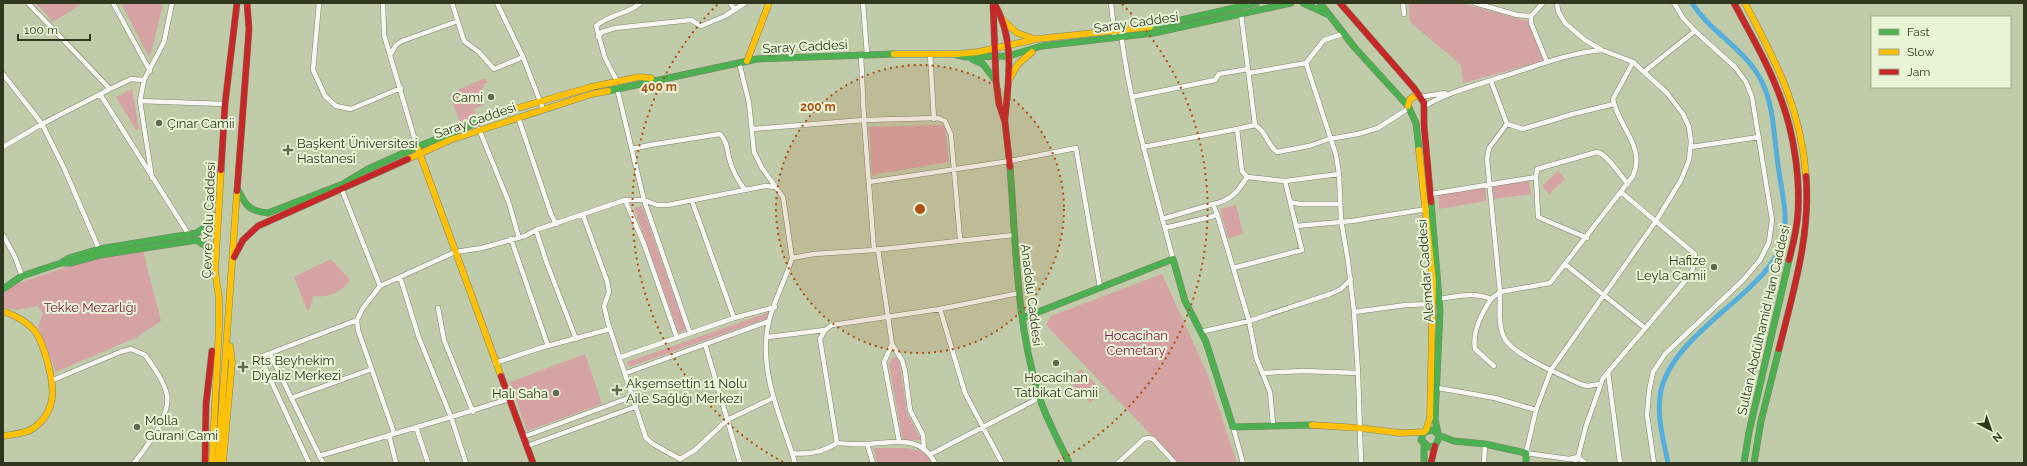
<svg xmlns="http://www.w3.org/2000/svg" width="2027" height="466" font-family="Raleway,sans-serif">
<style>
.green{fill:#d5a3a3}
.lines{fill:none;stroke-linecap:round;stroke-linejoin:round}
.canal{stroke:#56aedb;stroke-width:5}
.street-casing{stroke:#7c846b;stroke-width:5.5}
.fast-casing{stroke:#7c846b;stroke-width:7}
.slow-casing{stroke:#7c846b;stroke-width:7}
.jam-casing{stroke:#7c846b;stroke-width:7}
.street{stroke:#f6f7f2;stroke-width:4.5}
.fast{stroke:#4caf50;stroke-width:6}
.slow{stroke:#ffc107;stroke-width:6}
.jam{stroke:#c62828;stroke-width:6}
.ring{fill:none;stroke:#b04f12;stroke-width:2;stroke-dasharray:2 4}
.poi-dot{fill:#626b50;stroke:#e9f4d7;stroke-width:1.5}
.labels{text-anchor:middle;stroke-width:4;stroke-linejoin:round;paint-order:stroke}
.street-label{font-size:13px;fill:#2f371f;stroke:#e9f4d7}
.poi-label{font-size:13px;fill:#2f371f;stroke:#e9f4d7;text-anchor:start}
.park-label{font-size:13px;fill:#881b45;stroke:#e9f4d7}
.centre{fill:#b04f12;stroke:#e9f4d7;stroke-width:2}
.ring-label{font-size:12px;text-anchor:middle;font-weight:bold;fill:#b04f12;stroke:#e9f4d7;stroke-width:4;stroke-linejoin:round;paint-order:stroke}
</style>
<rect width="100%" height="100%" fill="#c0cbaa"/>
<path class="green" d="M36,3H83L53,22Z
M121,3H163L153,46L149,57Z
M1414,3H1461L1528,21L1543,61L1463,83L1461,65L1410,22L1409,6Z
M485,78L488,83H485L479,97L484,105L474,109L477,117L460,122L449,94Z
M132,89L139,129L136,130L116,97Z
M943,125L945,128L949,162L872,175L869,127Z
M1558,171L1565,179L1549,194L1542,186Z
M1529,181L1531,194L1494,199L1492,186Z
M1486,187V201L1439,209V195Z
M1236,205L1243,234L1228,238L1220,209Z
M642,206L686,330L679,333L634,208Z
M143,251L161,321L137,337L56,372L38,326L43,314L38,306L16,310L3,307V295L13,285L88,260Z
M331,259L350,280C342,293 327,298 313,296L310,309L307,310L294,277Z
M1162,274L1207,373L1237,463H1178L1046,325L1051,316Z
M770,312L768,318L629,367L627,362Z
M585,354L602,404L527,431L510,382Z
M893,357L897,358L900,365L907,413L921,440H903L902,437L889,364Z
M1081,369L1102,391L1090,403L1069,381Z
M875,448C894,449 924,443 932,463H877L874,450Z"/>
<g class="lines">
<path class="canal" d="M1668,463C1664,442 1657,418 1660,397C1664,355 1717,318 1746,291C1762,276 1777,261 1783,240C1789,216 1781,189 1778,165C1774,138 1774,106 1762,82C1746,49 1711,33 1692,3"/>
<g class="street-casing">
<path id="street" d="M28,3L110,89
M113,3L150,71
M319,3L313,70L325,96L336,106L351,109L401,88
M383,3L384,35L417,147
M452,3L464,41L479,52L494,69L523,57
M497,3L523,57L543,109
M730,3L735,10
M863,3L867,54
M1111,3L1115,38
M1403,3L1404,14
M1475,3L1517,15L1531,16
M1543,3L1531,16V23L1547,62
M1557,3L1558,11L1565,23L1585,40L1602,50L1633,62L1667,93L1683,114L1689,127L1691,142L1689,160L1681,180L1656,221L1551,370L1536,410L1526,453L1569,459L1578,457L1575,463
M1241,14L1255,125
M1121,34C1131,111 1154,185 1173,259
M598,37L602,32L615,28L691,20L701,26L725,16L745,3
M930,53L934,119
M861,54L864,120L874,250
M390,55L396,45L402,41L458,21
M739,62L749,103L754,152L762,168L783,197L792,258L814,254L874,250L1014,235
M1306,63L1336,155L1339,174L1341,220L1348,261L1354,312L1358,373L1361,463
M1645,71L1695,31
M1249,73L1306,63L1324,40L1343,34
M3,74L42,124L64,168L99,249
M617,81L605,58L596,26C608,15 633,12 640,3
M617,88L644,200L690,333
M100,94L189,235
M1132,97L1215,80L1219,74L1248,69
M1420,97L1445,93
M140,101L225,104
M1423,107C1448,92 1474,86 1501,77C1534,67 1567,53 1602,50
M518,117L551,214L556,224
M1507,124L1523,129L1573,114L1614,104
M479,129L509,203L519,238
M752,129L864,120L938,118L945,121L951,135L960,239
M1237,129L1255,125C1267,132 1267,145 1277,152L1309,146L1329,139L1358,134L1378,128L1409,108
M3,147L42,124L110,89L131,79L144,80
M1143,147L1237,129L1242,171L1247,177L1285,181L1296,226L1352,221L1427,209
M1691,147L1759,137
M632,149L650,145L720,134C727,141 727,149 729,158C732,169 738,181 745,190
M1536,177L1538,217L1587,238
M152,178L140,101L144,80L164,42L172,3
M1285,181L1339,174
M869,182L1010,161L1076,148L1100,287
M342,190L380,286
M1431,194L1536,177L1537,169L1597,152C1607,154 1620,175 1628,184
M625,200L644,244L677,338
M692,201L734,318
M1290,202L1300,204H1340
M1213,204C1230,201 1238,192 1247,177
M1217,214L1249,321L1256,357L1270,392L1273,424
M583,215L607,281L609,292L604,306L608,323L646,438L653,444L680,459L695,450L727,420L773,398
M1162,219L1213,204L1217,214L1214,216L1165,228
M536,230L546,261L576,339
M3,235L15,257L22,276
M511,239L548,346
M878,249L892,344L902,360L905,371L910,410L923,435L924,450
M792,258C786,279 774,300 769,321C758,367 778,411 792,453C809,455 822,452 837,443L820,339L825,330L832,325L940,309L1019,293
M1566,265L1645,328
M1233,268L1302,250L1296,226
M1439,299C1457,296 1474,292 1491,299L1500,292L1487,159L1489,148L1507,124L1491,81
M1491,299C1482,313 1472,331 1475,349L1494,366
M438,308L444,340L473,412
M940,309L965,393L1002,463
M1354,312L1406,305L1433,304
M1200,332L1249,321L1330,294L1341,289L1351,279
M768,337L825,330
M705,344L740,463
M892,344L884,362L899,441
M270,354L323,463
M621,357L734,318L775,307
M495,363L540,348L610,329
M1608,372L1620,463
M626,373L769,321
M1262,373L1304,371L1358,373
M53,380L120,352L131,349L145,355C153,366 164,381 167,395C171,415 146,448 134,463
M1600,384L1587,386L1580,384C1562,375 1509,354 1503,335C1498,322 1500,306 1500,292L1550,283L1633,176C1646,146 1618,127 1613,99L1633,62
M1438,388L1495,398L1536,410
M291,398L372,369
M416,427L428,463
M1233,427L1243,463
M394,433L358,330L357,320L363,308L380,286L455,252L482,248L525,236L536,230L625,200H644L657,205H668L765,186L776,187
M389,435L396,463
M523,437L631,397
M837,443C848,444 858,445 869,444C895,442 921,435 935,463
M867,444L873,463
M527,446L635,407
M792,453L795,463
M931,454L1039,398
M319,456L451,417L419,338L400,277
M309,463L260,357L357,320
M466,463L451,417L509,399
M1118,463L1144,439L1149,438L1153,439L1175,463
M1484,463L1485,444
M1585,463L1578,457L1586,426L1603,378L1692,273L1695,254L1622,193
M1654,463L1647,415L1649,391L1653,372L1665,354L1743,280L1760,260L1769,242L1772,220L1752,97L1746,82L1735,67L1695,31L1683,18L1674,3"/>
</g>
<g class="fast-casing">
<path id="fast" d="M1303,3L1327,14
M1320,3L1355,48L1408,106L1416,123L1419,150
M1150,27L1256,3
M957,55L966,57L1008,56L1042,46L1154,33L1291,3
M972,59L983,64L995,80
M608,91L757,59L894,54
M1010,167C1016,243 1016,323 1039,396C1046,419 1059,441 1069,463
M238,190C246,206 249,211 268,213L343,184L368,169L417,147L501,113
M1431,202L1440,311L1435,419L1439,438L1435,446L1429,447L1421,440L1424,432L1432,430L1437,433
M61,263H70L100,255L197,240L210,249L213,262
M3,289L22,276L61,263L69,258L99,249L197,233L210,224L217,214
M1023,318L1173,259L1185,301L1206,342L1233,427L1312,425
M1438,435L1454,441L1485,444L1526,453V463
M1424,445V463
M1744,463L1749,432L1789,260
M1754,463L1761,421L1779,349"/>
</g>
<g class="slow-casing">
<path id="slow" d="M1745,3C1776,62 1801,108 1806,176
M1003,20L1017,33L1032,38
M894,54H956L978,52L1037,39L1150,27
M747,61L769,3
M1009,80L1018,64L1032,52
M1408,106L1410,99L1415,96L1420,97
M501,113L591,87L639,77L651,78
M418,149L501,376
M1419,150L1433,281L1430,418L1426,430
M408,159L450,140L592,94L608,91
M3,311C14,315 26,321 34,330C41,338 44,350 47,360C54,385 58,409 35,427C27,434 13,434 3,436
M1312,425L1360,428L1400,433L1424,432
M212,463L219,327V298L215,271L221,170
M218,463L237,191
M223,463L232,362L230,346"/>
</g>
<g class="jam-casing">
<path id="jam" d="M993,3L996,81L999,104L1005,122L1010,167
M994,3C1015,38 1009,80 1005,118
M1340,3L1414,88L1424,103V125L1431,202
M1734,3C1751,35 1770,67 1782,102C1794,135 1800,177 1798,212C1797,229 1793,245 1789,260
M221,170L225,104L237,3
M237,191L249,29L247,3
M234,257L243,240L258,226L408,159
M1779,349C1793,293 1811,234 1806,176
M501,376L533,463
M205,463L206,404L212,351
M1431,463L1435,446"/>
</g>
<use href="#street" class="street"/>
<use href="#fast" class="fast"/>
<use href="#slow" class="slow"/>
<use href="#jam" class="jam"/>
</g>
<circle cx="920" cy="209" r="144" fill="#b04f12" fill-opacity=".12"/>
<g class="ring">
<circle cx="920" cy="209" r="144"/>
<path d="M783 462A288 288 0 0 1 718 4M1122 4A288 288 0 0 1 1057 462"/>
</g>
<g class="poi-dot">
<circle cx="491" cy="97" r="4"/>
<circle cx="159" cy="123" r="4"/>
<path d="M286 144h4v4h4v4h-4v4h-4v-4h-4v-4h4z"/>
<circle cx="1714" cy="267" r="4"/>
<circle cx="1056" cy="363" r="4"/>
<path d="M241 361h4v4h4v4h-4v4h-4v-4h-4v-4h4z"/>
<path d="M615 384h4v4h4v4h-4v4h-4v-4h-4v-4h4z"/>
<circle cx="556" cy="393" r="4"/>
<circle cx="137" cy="427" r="4"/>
</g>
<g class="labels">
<g class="street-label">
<text transform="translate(1136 22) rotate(-8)" y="5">Saray Caddesi</text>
<text transform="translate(805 46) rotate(-3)" y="5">Saray Caddesi</text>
<text transform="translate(475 120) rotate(-19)" y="5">Saray Caddesi</text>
<text transform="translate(208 220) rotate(-88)" y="5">Çevre Yolu Caddesi</text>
<text transform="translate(1425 271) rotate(-94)" y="5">Alemdar Caddesi</text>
<text transform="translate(1032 295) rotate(83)" y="5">Anadolu Caddesi</text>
<text transform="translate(1763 320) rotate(-77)" y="5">Sultan Abdülhamid Han Caddesi</text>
</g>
<g class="poi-label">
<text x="483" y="102" text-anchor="end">Cami</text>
<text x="167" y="128">Çınar Camii</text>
<text x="297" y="148">Başkent Üniversitesi<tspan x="297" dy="15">Hastanesi</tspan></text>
<text x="1706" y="265" text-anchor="end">Hafize<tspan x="1706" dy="15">Leyla Camii</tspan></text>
<text x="252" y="365">Rts Beyhekim<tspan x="252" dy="15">Diyaliz Merkezi</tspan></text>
<text x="1056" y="382" text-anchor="middle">Hocacihan<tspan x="1056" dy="15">Tatbikat Camii</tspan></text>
<text x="626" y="388">Akşemsettin 11 Nolu<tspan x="626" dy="15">Aile Sağlığı Merkezi</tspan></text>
<text x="548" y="398" text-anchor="end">Halı Saha</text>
<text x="145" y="425">Molla<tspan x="145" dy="15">Gürani Cami</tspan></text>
</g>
<g class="park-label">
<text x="90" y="312">Tekke Mezarlığı</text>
<text x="1136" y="340">Hocacihan<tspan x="1136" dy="15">Cemetary</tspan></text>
</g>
</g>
<circle cx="920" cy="209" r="6" class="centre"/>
<g class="ring-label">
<text x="659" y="91">400 m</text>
<text x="818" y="111">200 m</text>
</g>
<rect width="2027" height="466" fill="none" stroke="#2f371f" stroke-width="8"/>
<rect x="1871" y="16" width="140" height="72" fill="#e9f4d7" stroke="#9fa88d"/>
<rect x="1879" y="29" width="20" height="6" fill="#4caf50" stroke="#9fa88d"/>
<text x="1907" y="36" font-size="12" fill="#2f371f">Fast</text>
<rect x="1879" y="49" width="20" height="6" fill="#ffc107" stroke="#9fa88d"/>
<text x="1907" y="56" font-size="12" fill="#2f371f">Slow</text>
<rect x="1879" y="69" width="20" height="6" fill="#c62828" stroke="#9fa88d"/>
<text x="1907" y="76" font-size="12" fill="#2f371f">Jam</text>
<g transform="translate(1991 430) rotate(139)" stroke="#e9f4d7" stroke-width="3" paint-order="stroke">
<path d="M0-3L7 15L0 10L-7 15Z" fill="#2f371f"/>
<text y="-6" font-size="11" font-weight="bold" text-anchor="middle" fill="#2f371f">N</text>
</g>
<path d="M18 34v6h72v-6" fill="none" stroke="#2f371f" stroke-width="2"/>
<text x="24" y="34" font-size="12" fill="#2f371f" stroke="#e9f4d7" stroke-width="3" paint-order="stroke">100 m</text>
</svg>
